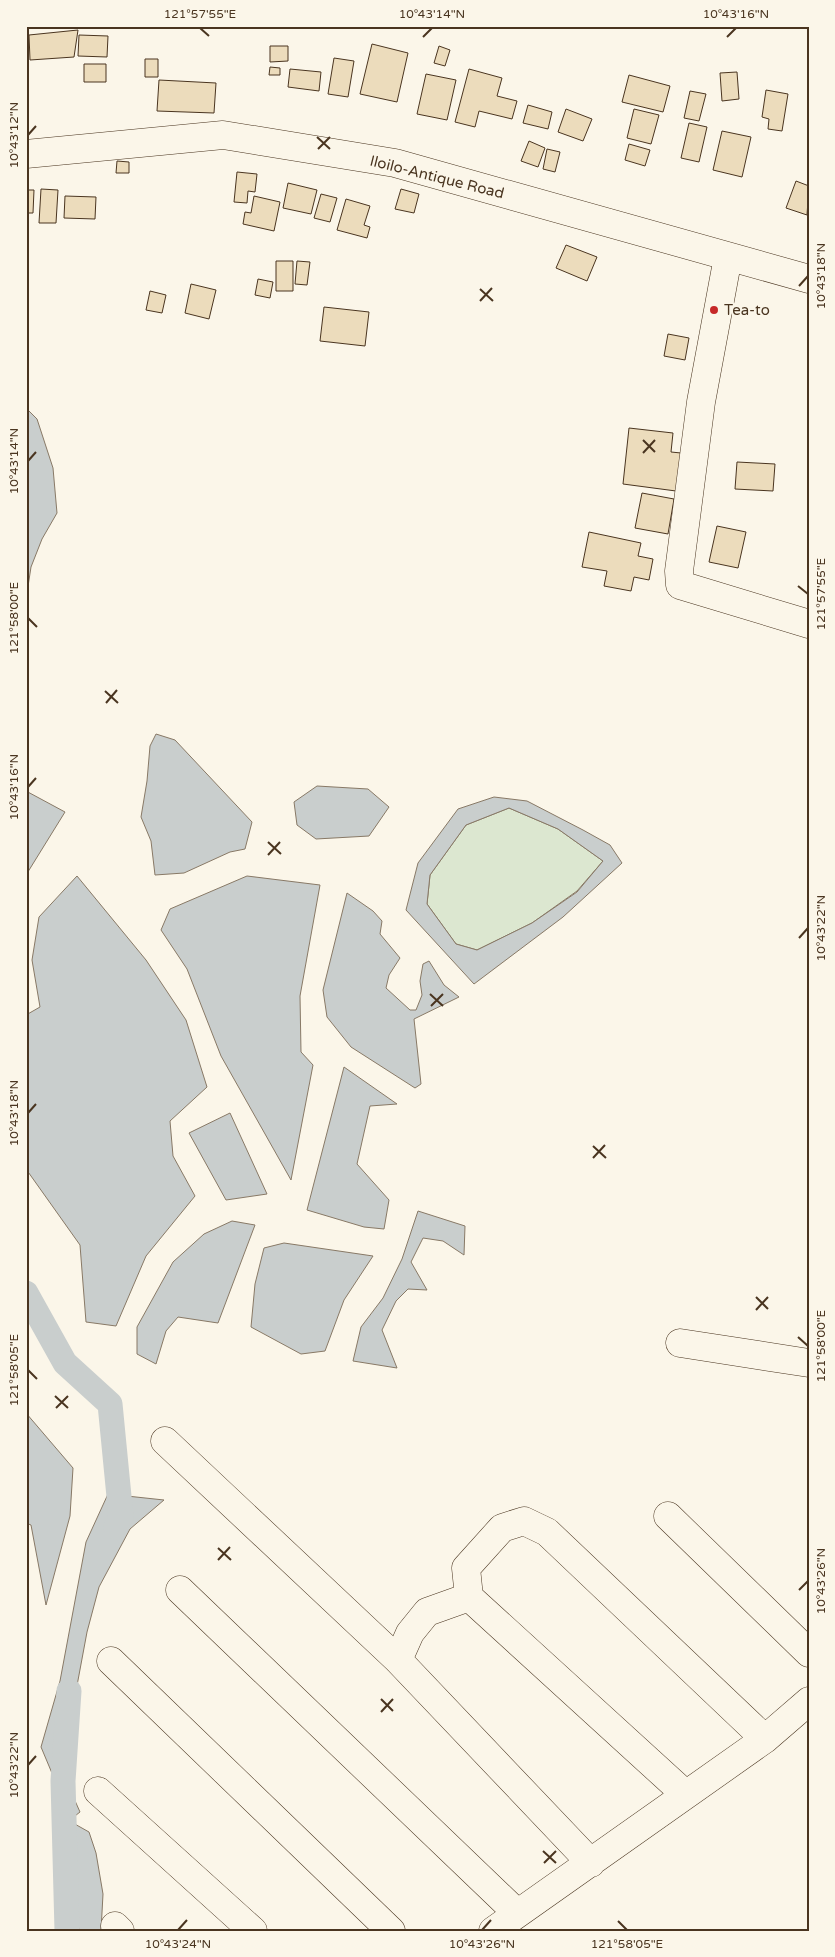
<svg xmlns="http://www.w3.org/2000/svg" width="835" height="1957" font-family="'Varela Round',sans-serif">
<style>
.green{fill:#dce7d0;stroke:#887966}
.water{fill:#c9cecd;stroke:#887966;fill-rule:evenodd}
.lines{fill:none;stroke-linecap:round;stroke-linejoin:round}
.canal{stroke:#c9cecd;stroke-width:25}
.building{fill:#ecdcbc;stroke:#4a3520}
.minor-casing{stroke:#4a3520;stroke-width:29}
.major-casing{stroke:#4a3520;stroke-width:29}
.minor{stroke:#fbf6e9;stroke-width:28}
.major{stroke:#fbf6e9;stroke-width:28}
.ticks{fill:none;stroke:#4a3520;stroke-width:2}
.poi-dot{fill:#c62828;stroke:#fbf6e9;stroke-width:2}
.labels{text-anchor:middle;stroke-width:4;stroke-linejoin:round;paint-order:stroke}
.street-label{font-size:15px;fill:#4a3520;stroke:#fbf6e9}
.poi-label{font-size:15px;fill:#4a3520;stroke:#fbf6e9;text-anchor:start}
.neatline{fill:none;stroke:#4a3520;stroke-width:2}
.ticks-label{font-size:12px;text-anchor:middle;fill:#4a3520}
</style>
<rect width="100%" height="100%" fill="#fbf6e9"/>
<path class="green" d="M509,808L558,829L603,861L577,891L532,923L477,950L456,944L427,904L430,875L466,825Z"/>
<path class="water" d="M26,408L37,419L53,468L57,513L42,539L31,567L27,593Z
M156,734L175,740L252,822L245,849L230,852L184,873L155,875L151,841L141,817L147,781L150,746Z
M317,786L368,789L389,807L369,836L316,839L297,825L294,802Z
M26,791L65,812L26,875Z
M494,797L527,801L583,830L610,845L622,863L563,917L474,984L406,910L418,863L458,809ZM509,808L558,829L603,861L577,892L532,923L477,950L456,944L427,904L430,875L466,825Z
M77,876L146,960L186,1020L207,1087L170,1121L173,1156L195,1196L146,1256L116,1326L86,1322L80,1245L26,1169V1015L40,1007L32,960L39,917Z
M247,876L320,885L300,996L301,1052L313,1065L291,1180L221,1056L187,969L161,930L170,909Z
M347,893L373,911L382,921L380,934L400,958L389,975L386,988L410,1010H416L422,995L420,981L423,964L429,961L444,985L459,997L414,1019L421,1084L415,1088L351,1047L327,1017L323,990Z
M344,1067L397,1104L370,1106L357,1164L389,1200L384,1229L364,1227L307,1210Z
M230,1113L267,1194L226,1200L189,1133Z
M418,1211L465,1226L464,1255L443,1241L423,1238L411,1262L427,1290L408,1289L396,1301L382,1330L397,1368L353,1361L361,1327L383,1298L402,1259Z
M232,1221L255,1225L218,1323L178,1317L166,1331L156,1364L137,1354V1327L173,1262L204,1234Z
M284,1243L373,1256L344,1300L325,1351L301,1354L251,1327L255,1284L264,1248Z
M26,1413L73,1468L70,1516L46,1605L31,1525L26,1523Z
M108,1494L164,1500L130,1529L99,1587L87,1632L76,1691L59,1752L64,1776L80,1812L66,1823L54,1778L41,1747L60,1681L86,1542Z
M73,1823L89,1832L96,1853L103,1894L101,1931H79C74,1895 71,1859 73,1823Z"/>
<g class="lines">
<path class="canal" d="M26,1293L65,1363L110,1404L121,1517L116,1527
M67,1931L63,1781L69,1691"/>
</g>
<path class="building" d="M78,30L74,57L30,60L29,35Z
M79,35L108,36L107,57L78,56Z
M372,44L408,53L397,102L360,94Z
M270,46H288V61L270,62Z
M439,46L450,50L445,66L434,63Z
M334,58L354,61L348,97L328,94Z
M145,59H158V77H145Z
M84,64H106V82H84Z
M270,67L280,68V75H269Z
M290,69L321,72L319,91L288,87Z
M469,69L502,78L497,96L517,101L512,119L479,111L475,127L455,122Z
M737,72L739,99L722,101L720,73Z
M426,74L456,80L447,120L417,114Z
M629,75L670,86L663,112L622,102Z
M159,80L216,83L214,113L157,111Z
M766,90L788,94L782,131L768,129L769,119L762,117Z
M690,91L706,94L699,121L684,118Z
M528,105L552,112L548,129L523,123Z
M566,109L592,119L583,141L558,132Z
M634,109L659,115L651,144L627,138Z
M689,123L707,127L699,162L681,158Z
M722,131L751,137L742,177L713,170Z
M529,141L545,148L538,167L521,161Z
M629,144L650,150L645,166L625,160Z
M547,149L560,152L555,172L543,169Z
M117,161L129,162V173H116Z
M237,172L257,174L255,192L248,191L247,203L234,202Z
M796,181L809,186L807,215L786,208Z
M288,183L317,190L311,214L283,208Z
M41,189L58,190L56,223H39Z
M401,189L419,194L414,213L395,209Z
M26,190H34L33,213H26Z
M321,194L337,198L330,222L314,218Z
M65,196L96,197L95,219L64,218Z
M254,196L280,202L274,231L243,224L245,212L251,213Z
M346,199L370,206L364,225L370,227L367,238L337,230Z
M566,245L597,257L587,281L556,268Z
M276,261H293V291H276Z
M297,261L310,262L307,285L295,284Z
M258,279L273,282L270,298L255,295Z
M191,284L216,290L209,319L185,313Z
M150,291L166,295L162,313L146,310Z
M324,307L369,312L365,346L320,341Z
M668,334L689,338L685,360L664,356Z
M629,428L673,433L671,452L681,453L676,491L623,484Z
M737,462L775,464L773,491L735,489Z
M642,493L674,499L668,534L635,528Z
M717,526L746,532L738,568L709,562Z
M589,532L641,543L638,556L653,559L649,580L634,577L631,591L604,586L607,571L582,567Z"/>
<g class="lines">
<g class="minor-casing">
<path id="minor" d="M728,257L701,402L679,571L680,585L809,624
M680,1343L809,1363
M165,1441L398,1660L591,1863
M668,1516L809,1653
M180,1590L517,1913
M398,1660L410,1633L427,1612L469,1597
M111,1661L391,1931
M98,1791L253,1931
M685,1794L469,1597L466,1568L502,1528L524,1521L547,1532L765,1739
M115,1926L120,1931
M493,1931L765,1739L809,1701"/>
</g>
<g class="major-casing">
<path id="major" d="M26,154L223,135L395,163L809,279"/>
</g>
<use href="#minor" class="minor"/>
<use href="#major" class="major"/>
</g>
<path class="ticks" d="M200,28L209,36M423,37L432,28M727,37L736,28M28,135L36,126M317,137L330,149M318,149L330,137M799,286L808,276M480,289L493,301M480,301L492,288M643,440L655,452M643,453L655,440M28,461L36,452M798,586L808,594M28,618L37,627M105,691L118,703M106,703L117,690M28,787L36,778M268,842L281,854M268,855L280,842M799,938L808,928M430,994L443,1006M431,1006L443,994M28,1113L36,1104M593,1146L606,1158M593,1158L605,1145M756,1297L768,1309M756,1310L768,1297M798,1337L808,1346M28,1370L37,1379M55,1396L68,1408M56,1408L68,1396M218,1548L231,1560M218,1560L230,1547M799,1590L808,1581M381,1699L393,1711M381,1712L393,1699M28,1765L36,1756M543,1851L556,1863M544,1863L556,1851M618,1921L627,1930M178,1930L187,1920M482,1930L491,1920"/>
<circle class="poi-dot" cx="714" cy="310" r="5"/>
<g class="labels">
<g class="street-label">
<text transform="translate(437 177) rotate(14)" y="5">Iloilo-Antique Road</text>
</g>
<g class="poi-label">
<text x="724" y="315">Tea-to</text>
</g>
</g>
<rect width="835" height="1957" fill="none" stroke="#fbf6e9" stroke-width="55"/>
<rect x="28" y="28" width="780" height="1902" class="neatline"/>
<g class="ticks-label">
<text x="200" y="18">121°57'55"E</text>
<text x="432" y="18">10°43'14"N</text>
<text x="736" y="18">10°43'16"N</text>
<text transform="translate(14 135) rotate(-90)" y="4">10°43'12"N</text>
<text transform="translate(821 276) rotate(-90)" y="4">10°43'18"N</text>
<text transform="translate(14 461) rotate(-90)" y="4">10°43'14"N</text>
<text transform="translate(821 594) rotate(-90)" y="4">121°57'55"E</text>
<text transform="translate(14 618) rotate(-90)" y="4">121°58'00"E</text>
<text transform="translate(14 787) rotate(-90)" y="4">10°43'16"N</text>
<text transform="translate(821 928) rotate(-90)" y="4">10°43'22"N</text>
<text transform="translate(14 1113) rotate(-90)" y="4">10°43'18"N</text>
<text transform="translate(821 1346) rotate(-90)" y="4">121°58'00"E</text>
<text transform="translate(14 1370) rotate(-90)" y="4">121°58'05"E</text>
<text transform="translate(821 1581) rotate(-90)" y="4">10°43'26"N</text>
<text transform="translate(14 1765) rotate(-90)" y="4">10°43'22"N</text>
<text x="178" y="1948">10°43'24"N</text>
<text x="482" y="1948">10°43'26"N</text>
<text x="627" y="1948">121°58'05"E</text>
</g>
</svg>
